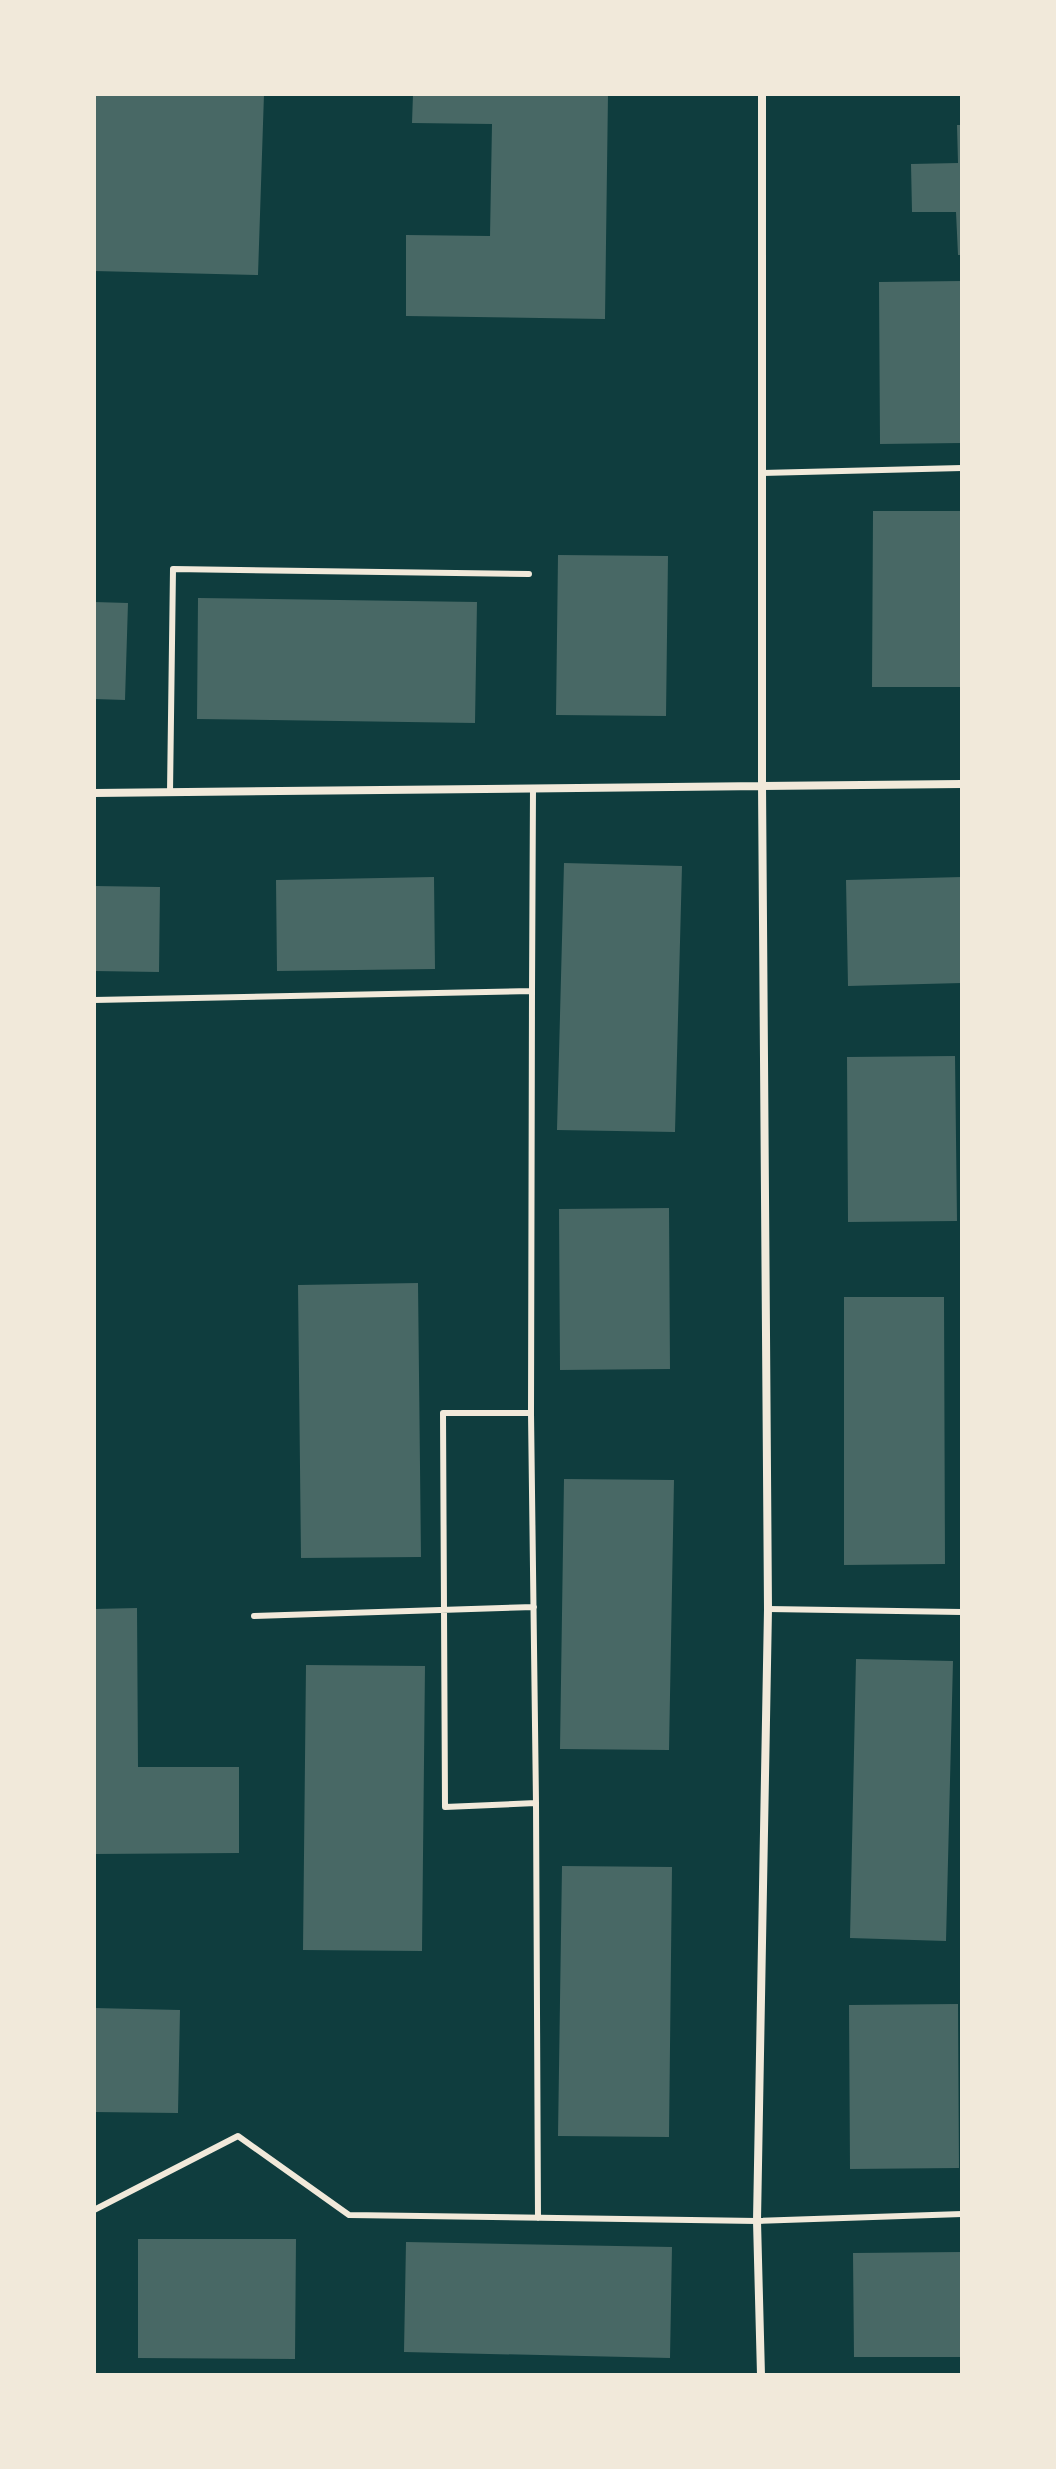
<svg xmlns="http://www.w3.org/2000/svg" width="1056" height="2469" font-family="'PT Sans Narrow',sans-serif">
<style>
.building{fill:#486865}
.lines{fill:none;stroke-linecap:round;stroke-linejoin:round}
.service{stroke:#f1e9da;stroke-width:6}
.minor{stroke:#f1e9da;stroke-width:8}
</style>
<rect width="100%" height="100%" fill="#0f3d3e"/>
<path class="building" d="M94,94H264L258,275L94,271Z
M413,94H608L605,319L406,316V235L490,236L492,124L412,123Z
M957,125H962V255H958L956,212H912L911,164L958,163Z
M962,281V443L880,444L879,282Z
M873,511H962V687H872Z
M558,555L668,556L666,716L556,715Z
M198,598L477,602L475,723L197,719Z
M94,602L128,603L125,700L94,699Z
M564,863L682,866L675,1132L557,1130Z
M434,877L435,969L277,971L276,880Z
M962,877V983L848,986L846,880Z
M94,886L160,887L159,972L94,971Z
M955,1056L957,1221L848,1222L847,1057Z
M669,1208L670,1369L560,1370L559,1209Z
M418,1283L421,1557L301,1558L298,1285Z
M844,1297H944L945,1564L844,1565Z
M564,1479L674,1480L669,1750L560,1749Z
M137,1608L138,1767H239V1853L94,1854V1609Z
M856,1659L953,1661L946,1941L850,1938Z
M306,1665L425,1666L422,1951L303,1950Z
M562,1866L672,1867L669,2137L558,2136Z
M958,2004L959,2168L850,2169L849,2005Z
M94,2008L180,2010L178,2113L94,2112Z
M138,2239H296L295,2359L138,2358Z
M406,2242L672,2247L670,2358L404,2352Z
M962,2252V2357H854L853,2253Z"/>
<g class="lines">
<path class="service" d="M762,473L962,468
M170,792L173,569L529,574
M94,1000L532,991L533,788
M531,1413H443L445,1807L536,1803L531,1413L532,991
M768,1609L962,1612
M254,1616L534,1607
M536,1803L538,2218
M94,2210L238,2136L349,2215L757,2221L962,2214"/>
<path class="minor" d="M94,793L962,784
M761,2375L757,2221L768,1609L762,784V94"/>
</g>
<rect width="1056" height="2469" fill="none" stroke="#f1e9da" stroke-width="192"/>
</svg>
